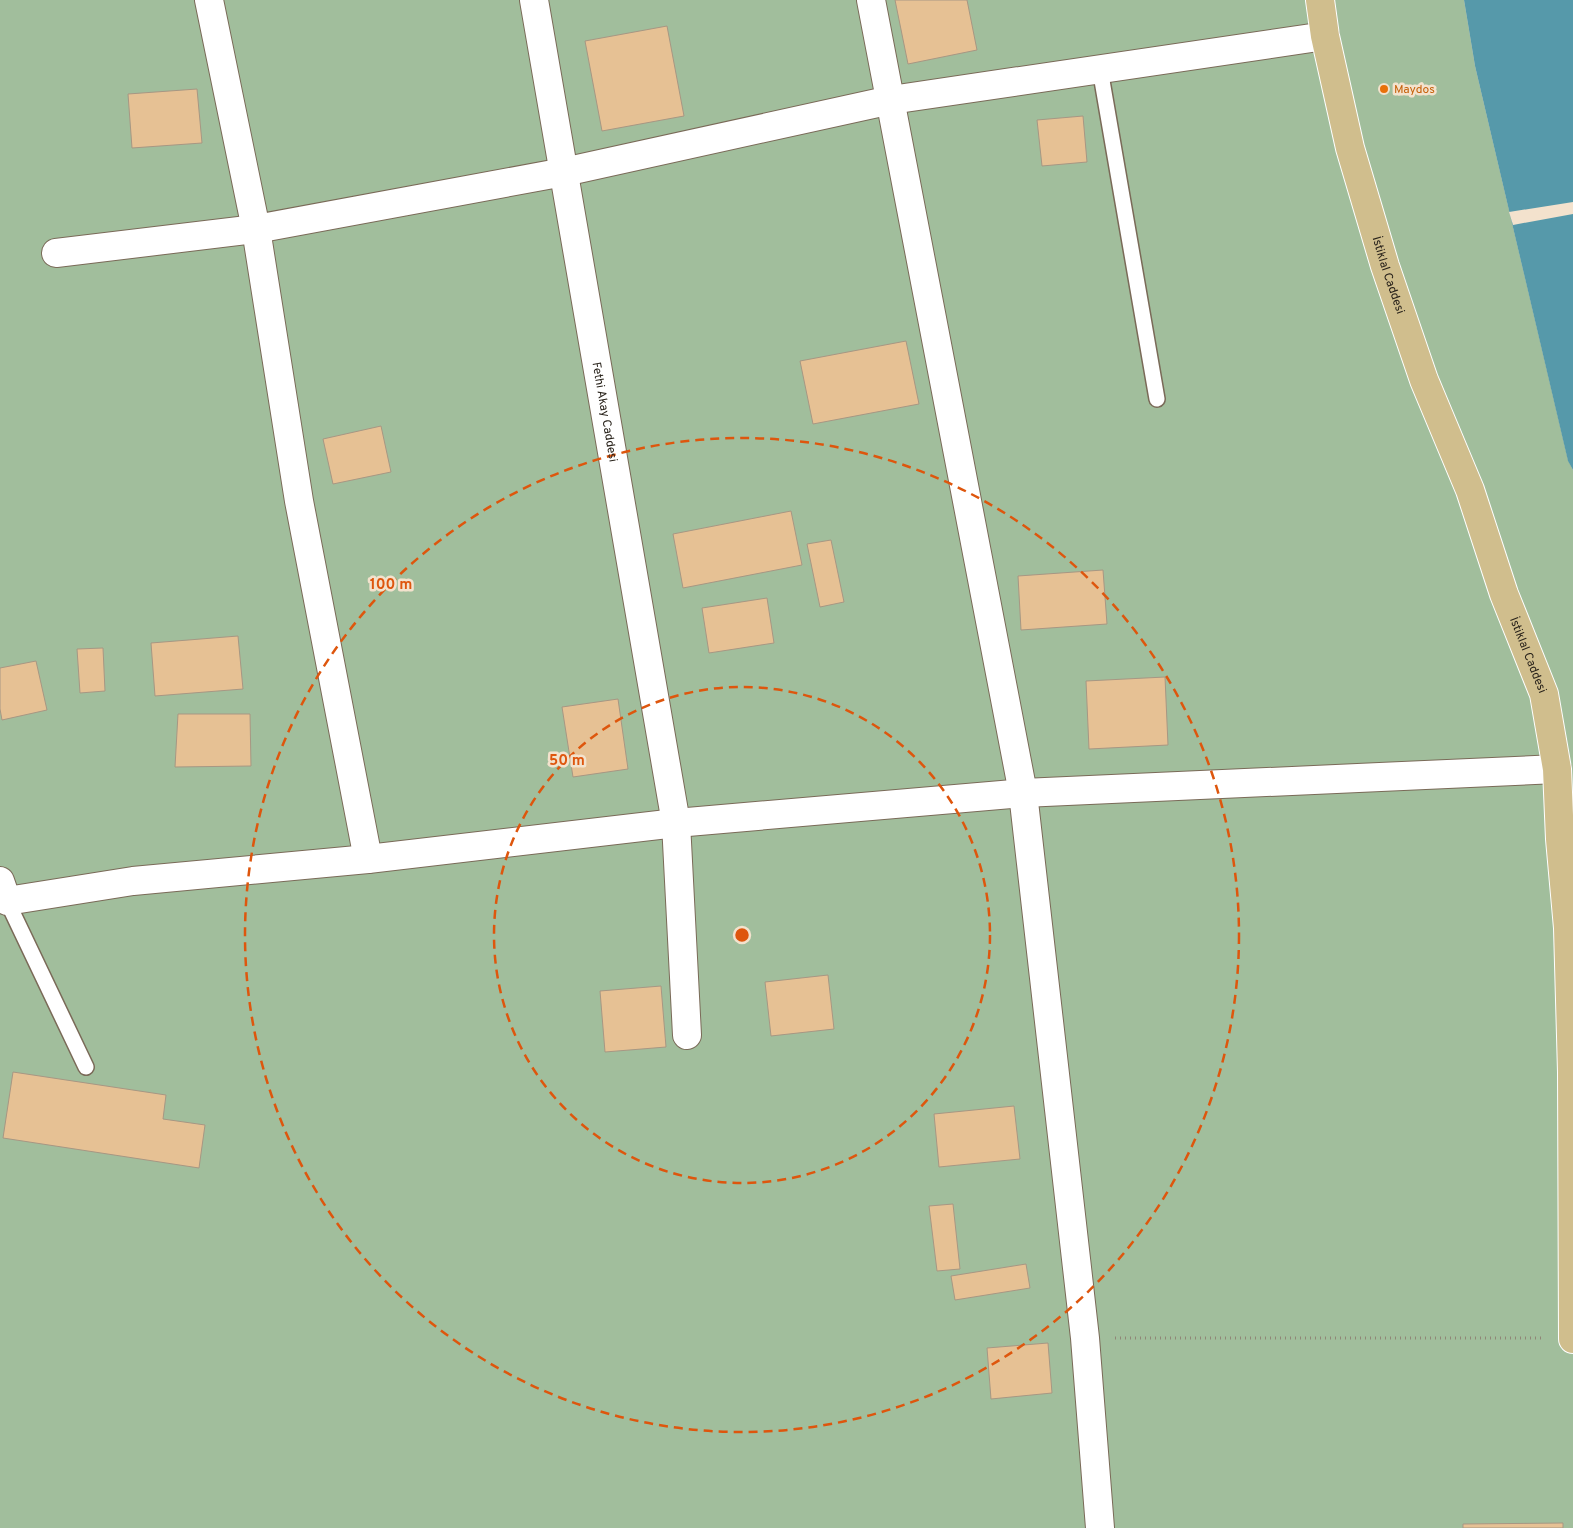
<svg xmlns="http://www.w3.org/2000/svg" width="1573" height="1528" font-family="Overpass,sans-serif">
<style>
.green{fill:#a1be9c}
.water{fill:#5699aa}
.pier{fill:#f3e2cd}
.building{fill:#e6c194;stroke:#a79783}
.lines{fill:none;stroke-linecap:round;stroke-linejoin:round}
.service-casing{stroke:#7a6a58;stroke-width:18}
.minor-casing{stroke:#7a6a58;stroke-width:30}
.primary-casing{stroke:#fff;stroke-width:30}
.path{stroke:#908576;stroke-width:3;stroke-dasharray:1 4;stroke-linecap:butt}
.service{stroke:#fff;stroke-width:15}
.minor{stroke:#fff;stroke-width:28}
.primary{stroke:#d0be8d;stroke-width:28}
.ring{fill:none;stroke:#de560d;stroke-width:2.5;stroke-dasharray:9 6}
.food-dot{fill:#e8710a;stroke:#f3e2cd;stroke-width:2}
.labels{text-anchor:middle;stroke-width:5;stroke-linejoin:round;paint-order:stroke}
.food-label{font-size:12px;fill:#c56008;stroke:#f3e2cd;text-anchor:start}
.street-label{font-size:12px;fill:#29231b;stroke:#f3e2cd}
.centre{fill:#de560d;stroke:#f3e2cd;stroke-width:2.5}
.ring-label{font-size:15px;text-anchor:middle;font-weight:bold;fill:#de560d;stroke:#f3e2cd;stroke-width:5;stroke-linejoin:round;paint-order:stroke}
</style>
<rect width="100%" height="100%" fill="#f3e2cd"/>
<path class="green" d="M0,0H1464L1475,66L1568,460L1573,470V1528H0Z"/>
<path class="water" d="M1464,0H1573V470L1568,461L1475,66Z"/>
<path class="pier" d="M1573,202V214L1513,225L1509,212Z"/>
<path class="building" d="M895,0H967L977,50L908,64Z
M667,26L684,116L602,131L585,41Z
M197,89L202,143L132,148L128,94Z
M1083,116L1087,162L1042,166L1037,120Z
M906,341L919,404L813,424L800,361Z
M381,426L391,472L333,484L323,439Z
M791,511L802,565L683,588L673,534Z
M831,540L844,602L820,607L807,544Z
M1103,570L1107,624L1021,630L1018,576Z
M767,598L774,643L709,653L702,608Z
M238,636L243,689L155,696L151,643Z
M103,648L105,691L80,693L77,649Z
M36,661L47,710L2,720L0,709V668Z
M1165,677L1168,745L1089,749L1086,681Z
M618,699L628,769L573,777L562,707Z
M178,714H250L251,766L175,767Z
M828,975L834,1029L771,1036L765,982Z
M661,986L666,1047L605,1052L600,991Z
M13,1072L166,1095L163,1119L205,1125L199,1168L3,1138Z
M1014,1106L1020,1159L939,1167L934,1114Z
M953,1204L960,1269L937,1271L929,1206Z
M1026,1264L1030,1288L955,1300L951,1276Z
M1048,1343L1052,1393L991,1399L987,1348Z
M1563,1523V1528H1463V1524Z"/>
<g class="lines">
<g class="service-casing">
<path id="service" d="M1100,69L1157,399
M7,901L86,1067"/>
</g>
<g class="minor-casing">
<g id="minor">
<path d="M209,0L256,229L299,501L368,859"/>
<path id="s1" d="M534,0L676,823L687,1035"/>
<path d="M871,0L1023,793L1085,1338L1100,1528"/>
<path d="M56,253L256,229L564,172L891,100L1325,36"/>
<path d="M0,881L7,901L133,881L368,859L676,823L1023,793L1557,769"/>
</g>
</g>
<g class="primary-casing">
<g id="primary">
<path id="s2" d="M1320,0L1325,36L1350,148L1385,266L1424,380L1470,490L1504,594L1544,694L1557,769L1560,839L1568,928L1572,1072L1573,1339"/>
</g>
</g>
<path class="path" d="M1115,1338H1541"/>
<use href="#service" class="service"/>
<use href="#minor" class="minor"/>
<use href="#primary" class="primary"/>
</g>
<g class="ring">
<circle cx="742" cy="935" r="248"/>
<circle cx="742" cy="935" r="497"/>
</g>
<circle class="food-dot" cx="1384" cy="89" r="5"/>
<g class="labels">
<g class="food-label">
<text x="1394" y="93">Maydos</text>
</g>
<g class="street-label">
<text dy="4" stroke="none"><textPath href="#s2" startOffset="284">İstiklal Caddesi</textPath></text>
<text dy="4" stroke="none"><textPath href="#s1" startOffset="418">Fethi Akay Caddesi</textPath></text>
<text dy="4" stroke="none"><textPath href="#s2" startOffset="689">İstiklal Caddesi</textPath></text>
</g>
</g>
<circle cx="742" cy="935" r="8" class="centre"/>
<g class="ring-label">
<text x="391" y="589">100 m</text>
<text x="567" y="765">50 m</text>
</g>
</svg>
